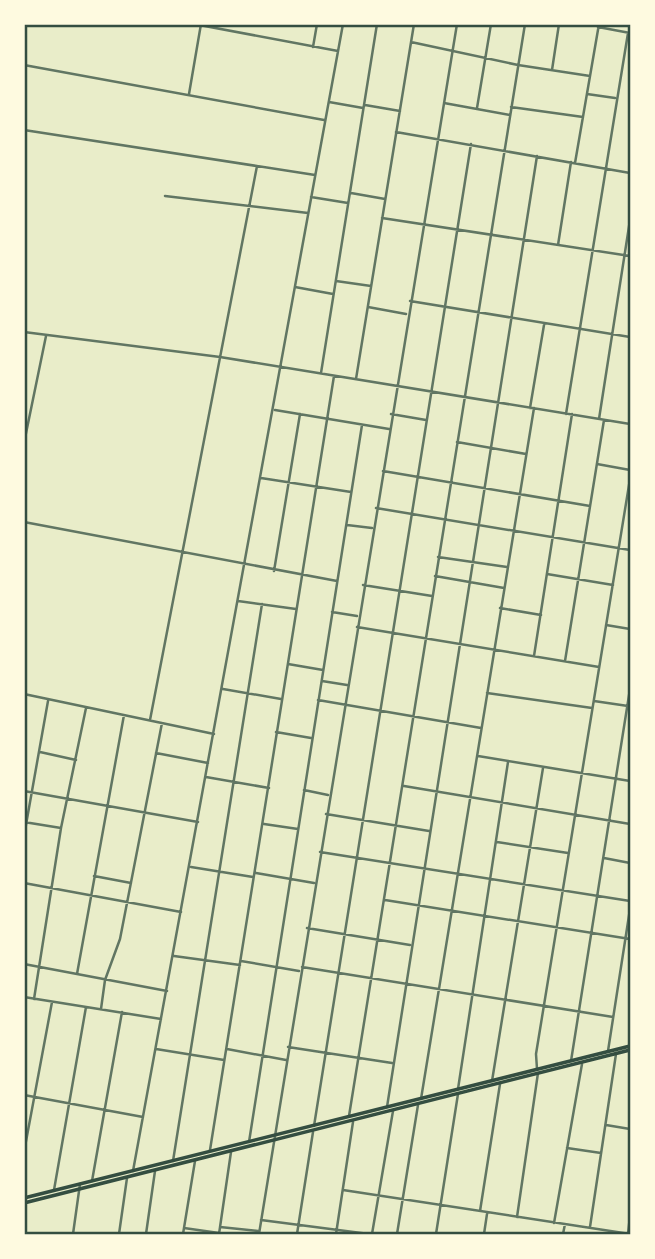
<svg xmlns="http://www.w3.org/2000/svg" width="655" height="1259" font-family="'Golos Text',sans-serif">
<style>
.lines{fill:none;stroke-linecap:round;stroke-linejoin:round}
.minor{stroke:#617663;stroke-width:2.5}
.secondary{stroke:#344e41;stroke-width:3.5}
.neatline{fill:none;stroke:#344e41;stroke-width:2.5}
</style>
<rect width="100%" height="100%" fill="#e9edc9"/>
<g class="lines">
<path class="minor" d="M194,24L338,51
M598,27L630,33
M411,42L518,65L590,76
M313,47L317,24
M24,65L324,120
M552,70L559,24
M189,94L201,24
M587,94L615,98
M329,102L363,108
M444,103L510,115
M365,105L400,111
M511,107L583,117
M477,108L491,24
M24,130L315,175
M396,132L630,173
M575,163L599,24
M351,193L385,199
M165,196L308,213
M311,197L348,203
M382,218L630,256
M558,245L571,162
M336,281L371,286
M295,287L333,294
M410,301L630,337
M368,307L406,314
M24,332L220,357L630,424
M321,373L377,24
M356,379L414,24
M530,408L544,325
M275,410L389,429
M391,414L426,420
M566,414L628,33
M599,419L630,220
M457,442L526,454
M24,443L46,336
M597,464L630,470
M383,471L590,506
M261,478L351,492
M376,508L630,550
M24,522L337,581
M347,525L372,528
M438,557L507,567
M274,571L300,414
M547,574L613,585
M435,576L504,588
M363,585L432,596
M238,601L296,609
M500,608L541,615
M332,612L357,616
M606,625L630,629
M357,627L599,667
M534,656L572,414
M565,661L604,420
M288,664L323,670
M322,681L347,685
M223,689L281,699
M487,693L592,708
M24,694L214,734
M318,700L481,728
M594,701L628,706
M150,720L257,166
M276,732L311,738
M40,752L76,760
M156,753L208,763
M478,756L630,781
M206,777L269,788
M404,786L630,824
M304,790L328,795
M24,791L198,822
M326,814L429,831
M24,822L61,828
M264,824L298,829
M24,836L48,701
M497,842L568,853
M320,852L630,901
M604,858L630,863
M191,867L253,877
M256,873L314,883
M94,876L131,883
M24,883L181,912
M385,900L630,939
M307,928L410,945
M174,956L240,965
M241,961L299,971
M24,964L167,991
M302,967L613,1017
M77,974L124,715
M24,997L161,1019
M34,999L61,828L86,708
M101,1009L105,980L120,939L162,723
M288,1047L392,1063
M156,1049L224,1060
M227,1049L286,1060
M608,1051L630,909
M571,1061L630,689
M537,1069L536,1054L630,479
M492,1081L543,768
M458,1089L508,762
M24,1095L143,1117
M421,1099L534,408
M387,1107L537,156
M349,1116L525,24
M606,1125L630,1129
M314,1126L471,144
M249,1142L362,425
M567,1148L601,1153
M210,1150L334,376
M24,1152L52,1002
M173,1161L262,604
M133,1171L343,24
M92,1181L122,1012
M54,1190L86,1007
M343,1190L630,1234
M480,1211L500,1084
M517,1217L538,1073
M261,1220L369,1234
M554,1223L582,1064
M220,1227L258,1231
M590,1227L616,1054
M184,1228L219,1233
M73,1234L80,1184
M119,1234L127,1178
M146,1234L155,1171
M183,1234L195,1161
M219,1234L231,1152
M259,1234L457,24
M297,1234L313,1132
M336,1234L353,1122
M372,1234L393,1111
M397,1234L418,1105
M436,1234L458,1094
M484,1234L487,1214
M563,1234L565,1224
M628,1234L630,1216"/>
<path class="secondary" d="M24,1198L630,1046
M24,1203L630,1050"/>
</g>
<rect width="655" height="1259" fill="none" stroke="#fefae0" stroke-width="52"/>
<rect x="26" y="26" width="603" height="1207" class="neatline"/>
</svg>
